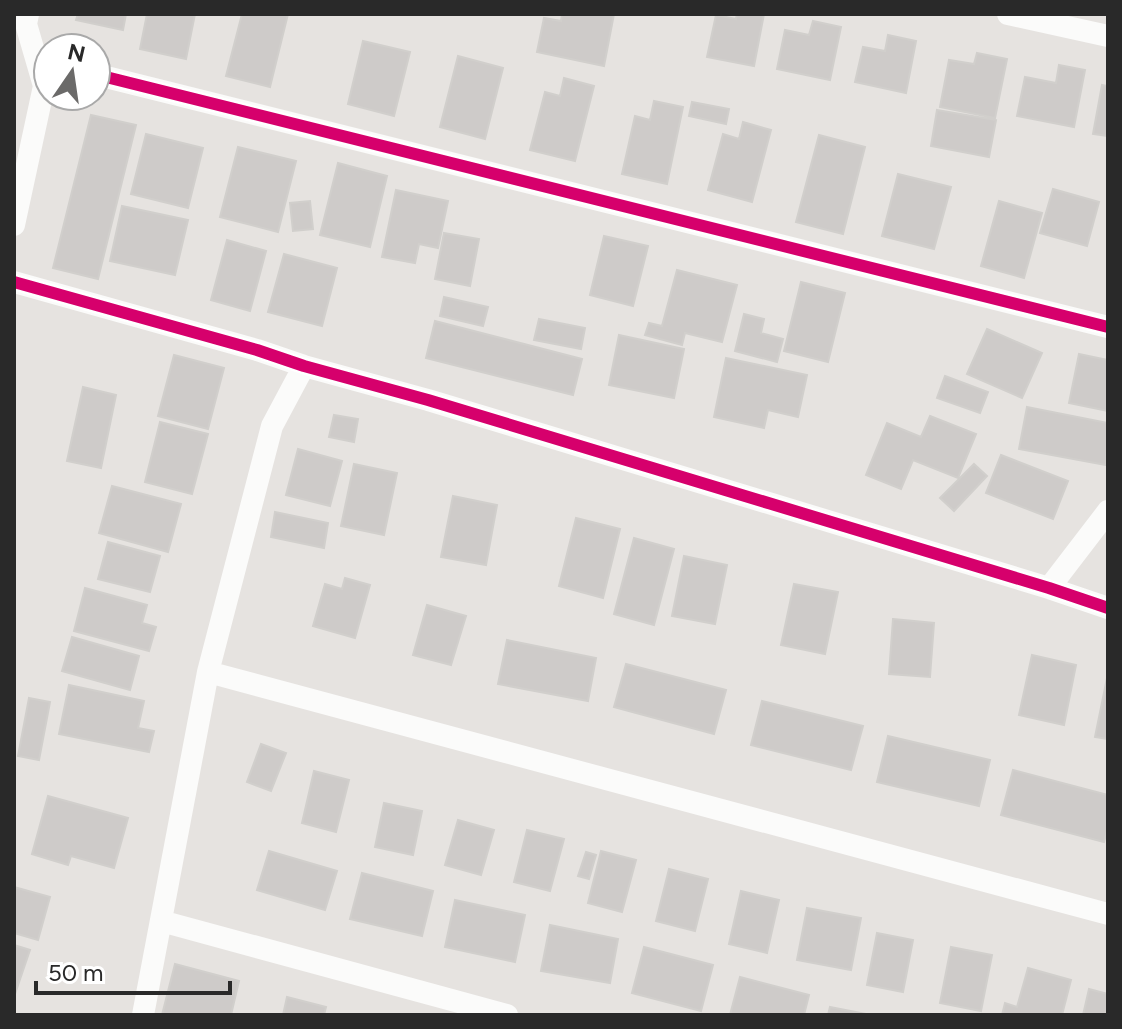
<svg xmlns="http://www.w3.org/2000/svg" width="1122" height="1029" font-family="Figtree,sans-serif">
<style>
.building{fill:#cecbc9;stroke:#d1cfcc;stroke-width:2}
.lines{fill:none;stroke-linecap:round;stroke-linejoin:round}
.minor{stroke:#fbfbfa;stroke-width:22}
.cycleway-casing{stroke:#fff;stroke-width:17}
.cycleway{stroke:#d6006c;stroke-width:12}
</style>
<rect width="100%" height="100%" fill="#e6e3e0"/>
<path class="building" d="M78,14H126L123,30L76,20Z
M147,14H195L186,59L140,49Z
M242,14H288L270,87L226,76Z
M562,14H614L604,66L537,52L544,18L561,21Z
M737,14H764L754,66L707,57L716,15L736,19Z
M813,21L841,27L830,80L777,69L785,30L809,35Z
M888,35L916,41L906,93L855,82L863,47L885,51Z
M363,41L410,52L394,116L348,104Z
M977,53L1007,59L995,118L940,107L949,60L974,64Z
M458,56L503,68L485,139L440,127Z
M1059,65L1085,70L1074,127L1017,116L1025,77L1056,83Z
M564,78L594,86L575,161L530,150L545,92L560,96Z
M1102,85L1108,86V136L1093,134Z
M654,101L683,107L667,184L622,174L635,116L650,120Z
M692,102L729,109L726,124L689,116Z
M937,110L996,120L989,157L931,146Z
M91,115L136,125L98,279L53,268Z
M743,122L771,130L752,202L708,190L723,134L739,139Z
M146,134L203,148L188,208L131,194Z
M819,135L865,147L843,234L796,222Z
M238,147L296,161L278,232L220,217Z
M338,163L387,176L370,247L320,235Z
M898,174L951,187L934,249L882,236Z
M1053,189L1099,202L1087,246L1040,233Z
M396,190L448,201L438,248L419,244L415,263L382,257Z
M310,201L313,229L293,231L290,203Z
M999,201L1042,213L1024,278L981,266Z
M122,206L188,220L175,275L110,261Z
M444,233L479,239L470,286L435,279Z
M604,236L648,246L633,306L590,295Z
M227,240L266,251L250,311L211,300Z
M284,254L337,268L322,326L268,312Z
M677,270L737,285L722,342L685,333L682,345L645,335L649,323L662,326Z
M801,282L845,293L828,362L784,351Z
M444,297L488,307L483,326L440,316Z
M744,314L764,319L761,333L783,339L777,362L735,351Z
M539,319L585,328L581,349L534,340Z
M435,321L582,359L573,395L426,358Z
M987,329L1042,353L1022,398L967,374Z
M619,335L684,349L674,398L609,385Z
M1079,354L1108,360V411L1069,403Z
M174,355L224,368L208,429L158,416Z
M726,358L807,375L798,417L768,410L764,428L714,417Z
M945,376L988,392L980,413L937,398Z
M83,387L116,395L101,468L67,461Z
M1027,407L1108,423L1106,465L1019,449Z
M334,415L358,419L354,442L329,437Z
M930,416L976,434L958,478L913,460L901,489L866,475L887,423L921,437Z
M160,422L208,434L192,494L145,482Z
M298,449L342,461L330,506L286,495Z
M1001,455L1068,481L1053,519L986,493Z
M354,464L397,473L384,535L341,526Z
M974,464L987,476L954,511L940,498Z
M112,486L181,504L168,552L99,533Z
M453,496L497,505L486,565L441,557Z
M275,512L328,523L324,548L271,537Z
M576,518L620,529L603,598L559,586Z
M634,538L674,549L654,625L614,614Z
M108,542L160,556L150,592L98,579Z
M684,556L727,565L715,624L672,616Z
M345,578L370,585L355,638L313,626L325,584L342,589Z
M794,584L838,592L825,654L781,645Z
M85,588L147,605L142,623L156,627L149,651L74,631Z
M427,605L466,616L451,665L413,655Z
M893,619L934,623L930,677L889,674Z
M72,637L139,656L130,690L62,671Z
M507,640L596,658L588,701L498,684Z
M1032,655L1076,665L1064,725L1019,715Z
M626,664L726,690L714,734L614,707Z
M1107,678H1108V739L1095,737Z
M69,685L144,701L138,728L154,731L149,752L59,734Z
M29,698L50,702L39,760L18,756Z
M762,701L863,726L851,770L751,745Z
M888,736L990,760L979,806L877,782Z
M261,744L286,753L271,791L247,782Z
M1013,770L1108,795V827L1104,842L1001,815Z
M314,771L349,780L336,832L302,823Z
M48,796L128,818L114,868L71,856L68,865L32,854Z
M384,803L422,811L413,855L375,847Z
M458,820L494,830L481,875L445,865Z
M527,830L564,839L550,891L514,882Z
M269,851L337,871L325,910L257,890Z
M601,851L636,860L622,912L588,903Z
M586,852L596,855L589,879L578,876Z
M669,869L708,879L695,931L656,921Z
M362,873L433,891L422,936L350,919Z
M14,887L50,897L38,940L14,933Z
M741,891L779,900L767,953L729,944Z
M455,900L525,915L515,962L445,947Z
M807,908L861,918L851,970L797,960Z
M550,925L618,939L610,983L541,971Z
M877,933L913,940L903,992L867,985Z
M14,945L30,950L14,997Z
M644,947L713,965L701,1011L632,993Z
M951,947L992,955L981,1011L940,1003Z
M175,964L239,981L231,1015H162Z
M1028,968L1071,980L1062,1015H1002L1005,1003L1017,1007Z
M740,977L809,995L804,1015H730Z
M1089,989L1108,994V1015H1083Z
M287,997L326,1007L324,1015H283Z
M830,1007L871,1015H828Z"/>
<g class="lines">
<path class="minor" d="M1008,14L1108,36
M96,77L110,78L1108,327
M14,225L44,86L26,24L28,14
M14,282L257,350L304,366L428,400L1049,588L1108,608
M1049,588L1108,511
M208,672L1108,914
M161,921L507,1015
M143,1015L208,672L272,426L304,366"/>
<g class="cycleway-casing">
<path id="cycleway" d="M96,77L110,78L1108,327
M14,282L257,350L304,366L428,400L1049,588L1108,608"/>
</g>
<use href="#cycleway" class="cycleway"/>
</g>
<rect width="1122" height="1029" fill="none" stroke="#292929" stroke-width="32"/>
<g transform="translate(72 72) rotate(13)"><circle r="38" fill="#ffffff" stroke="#a9a9a9" stroke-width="2"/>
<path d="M0-6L14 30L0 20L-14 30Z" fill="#6b6a69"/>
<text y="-12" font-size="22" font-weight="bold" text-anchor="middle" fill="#292929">N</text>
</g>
<path d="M36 981v12h194v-12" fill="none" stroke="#292929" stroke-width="4"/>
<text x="48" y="981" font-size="24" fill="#292929" stroke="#ffffff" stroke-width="6" paint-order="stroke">50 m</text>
</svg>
